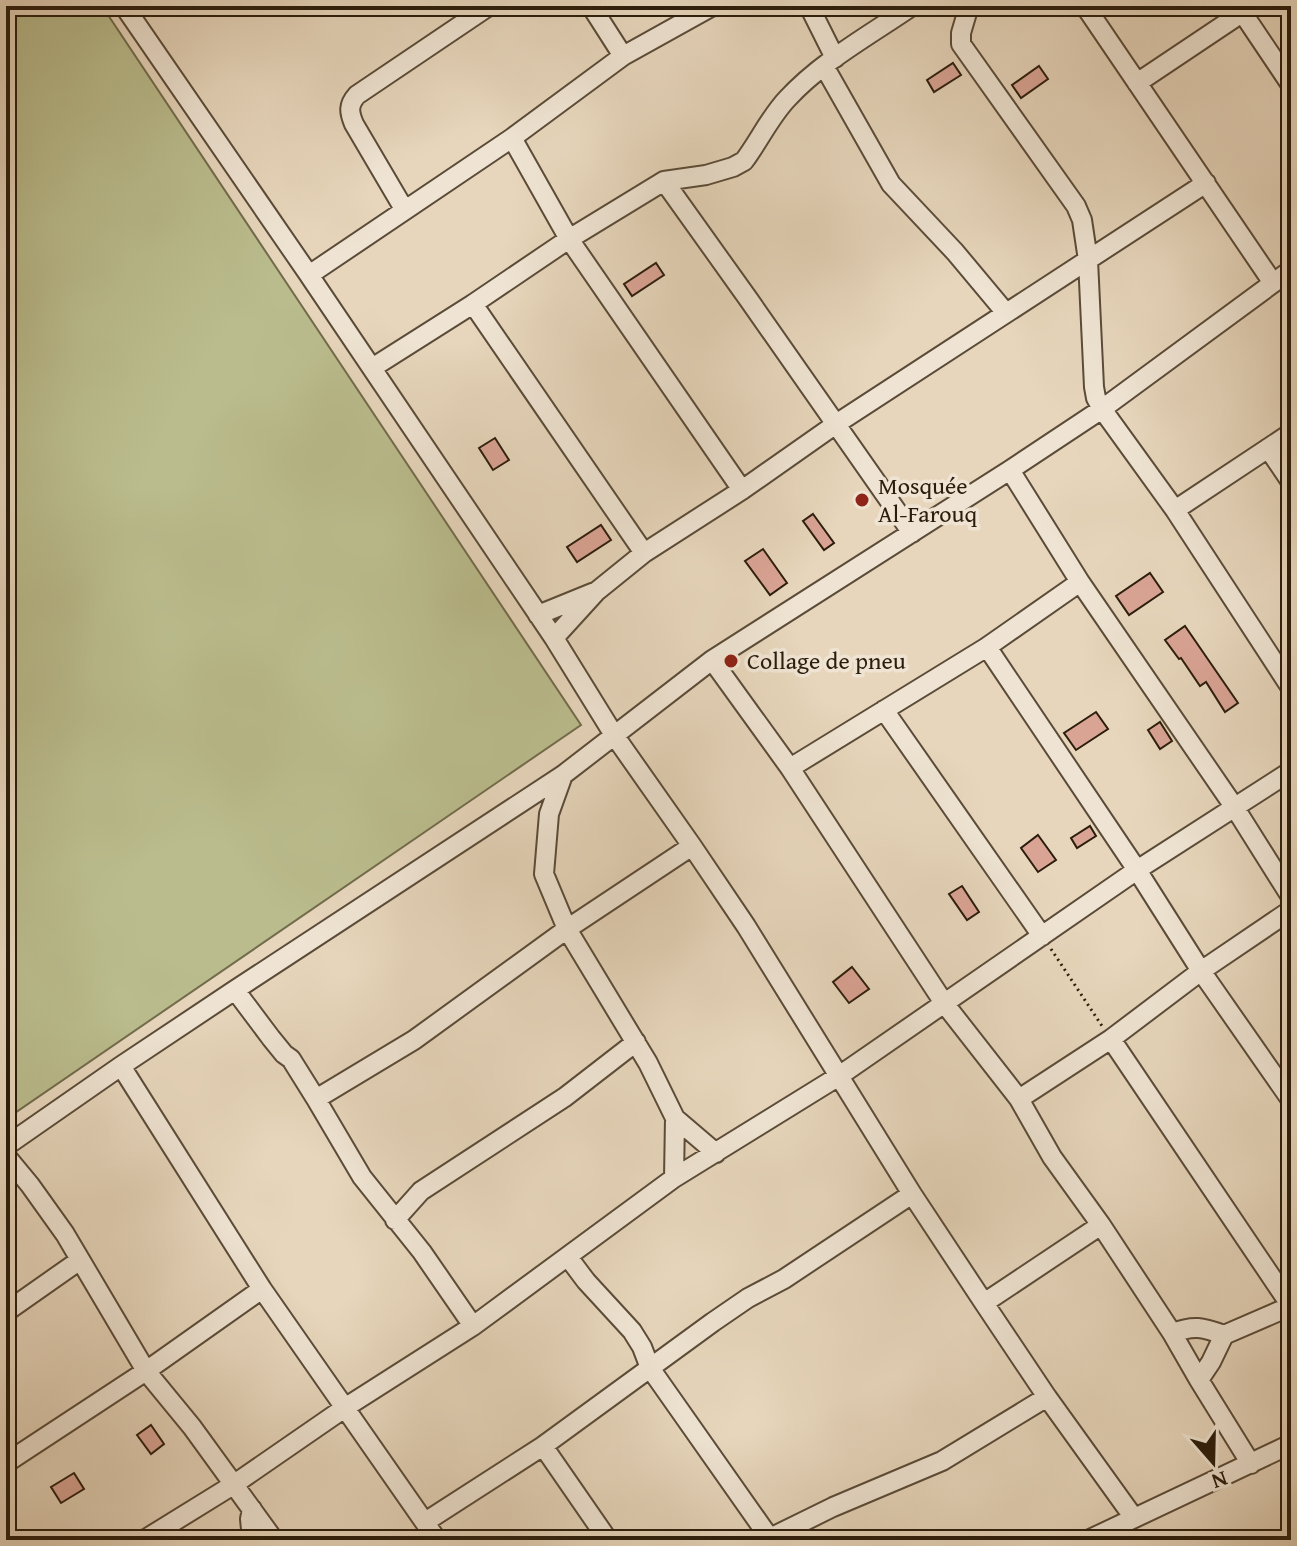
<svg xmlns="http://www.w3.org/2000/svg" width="1297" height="1546" font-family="'Gentium Book Plus',serif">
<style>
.green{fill:#babc8d;stroke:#726c4c;stroke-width:2}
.building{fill:#daa495;stroke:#2b1d0c;stroke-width:2}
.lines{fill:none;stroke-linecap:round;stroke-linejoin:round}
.street-casing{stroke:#5a4b38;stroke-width:22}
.path{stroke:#2b1d0c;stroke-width:3;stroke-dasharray:2 4;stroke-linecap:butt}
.street{stroke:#efe4d3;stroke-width:18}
.poi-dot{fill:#8f2418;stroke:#efe4d3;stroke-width:3}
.labels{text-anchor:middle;stroke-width:7;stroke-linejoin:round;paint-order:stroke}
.poi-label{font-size:24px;fill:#2b1d0c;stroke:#efe4d3;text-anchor:start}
</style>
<rect width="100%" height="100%" fill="#e7d6bc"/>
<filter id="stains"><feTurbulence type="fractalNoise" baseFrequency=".0025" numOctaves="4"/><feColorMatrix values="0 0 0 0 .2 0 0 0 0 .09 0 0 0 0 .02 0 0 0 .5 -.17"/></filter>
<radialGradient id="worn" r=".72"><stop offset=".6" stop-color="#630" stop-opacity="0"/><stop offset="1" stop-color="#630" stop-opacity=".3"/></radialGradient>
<path class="green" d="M6,6H102L581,725L6,1119Z"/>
<path class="building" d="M953,63L961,75L934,92L927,80Z
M1039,66L1048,79L1021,98L1012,85Z
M656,263L664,275L632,296L624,284Z
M495,438L509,460L493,470L479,448Z
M813,514L834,543L824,550L803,521Z
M601,525L611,540L577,562L567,547Z
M763,549L787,583L770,595L745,561Z
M1150,573L1163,592L1129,615L1116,596Z
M1185,626L1238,703L1225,712L1206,682L1200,686L1181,658L1179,659L1165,640Z
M1096,712L1108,729L1076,750L1064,733Z
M1160,722L1172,741L1160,749L1148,730Z
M1090,826L1096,836L1077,848L1071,838Z
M1038,835L1056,860L1038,872L1021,848Z
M962,886L979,912L967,920L949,894Z
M852,967L869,989L849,1003L833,982Z
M151,1425L164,1444L151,1454L137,1435Z
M74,1473L84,1489L61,1503L51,1487Z"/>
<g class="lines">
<g class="street-casing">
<path id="street" d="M124,6L309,275L512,138L623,56L713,6
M591,6L623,56
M809,6L835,58
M969,6L961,33V44L1076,206L1082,220L1088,260L1094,387L1096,398L1102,409L1175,510L1291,688
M1085,6L1273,283
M1238,6L1291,85
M824,66L891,184L955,252L1006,313
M1137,83L1252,6
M512,138L569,239L742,490
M664,181L749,300L912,533
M404,209L354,124C349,112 348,105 357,95L489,6
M309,275L554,638L614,735L692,846L746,926L912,1194L984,1303L1047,1397L1134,1518
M473,304L644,553
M372,368L473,304L569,239L664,181L706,175L733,167L744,161C759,141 770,117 787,99C822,61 870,35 912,6
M1268,448L1291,482
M1010,470L1080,582L1235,808L1291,897
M1175,510L1291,433
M538,615L597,591L644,553L742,490L836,424L1206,183
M554,638L595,593
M987,647L1137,870L1201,971L1291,1100
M712,660L790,768L944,1003L1019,1099L1052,1157L1101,1225L1172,1333C1194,1325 1202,1327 1224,1335L1291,1306
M884,710L1042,936
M790,768L987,647L1080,582
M563,775L549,814L544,874L567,929L648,1063L675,1118L674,1178
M235,990L271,1038L284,1054L291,1059L316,1099
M1111,1039L1291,1306
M121,1066L262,1289L437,1540
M1019,1099L1111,1039L1201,971L1291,910
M675,1118L716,1153
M6,1146L121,1066L235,990L563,775L712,660L1010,470L1102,409L1291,270
M6,1156L30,1185L65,1234L146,1371L192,1427L274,1540
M395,1220L421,1191L565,1097L636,1042
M568,1257L586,1281L632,1331L642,1347L650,1368L771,1540
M984,1303L1101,1225
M6,1312L80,1260
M473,1326L422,1252L362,1177L316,1099L414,1040L567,929L692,846
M1172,1333L1199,1380
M1224,1335L1211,1362L1199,1380L1251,1464
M543,1446L608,1540
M6,1463L146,1371L262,1289
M252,1509L250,1519L252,1540
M425,1522L543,1446L713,1322L748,1298L784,1279L912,1194
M770,1538L833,1507L942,1461L1047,1397
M144,1540L233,1485L346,1407L473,1326L674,1178L839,1076L1137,870L1291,771
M1088,1540L1291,1444"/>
</g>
<path class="path" d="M1051,949L1102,1026"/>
<use href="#street" class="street"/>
</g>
<g class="poi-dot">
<circle cx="862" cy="500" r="8"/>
<circle cx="731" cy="661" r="8"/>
</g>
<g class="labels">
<g class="poi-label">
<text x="878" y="494">Mosquée<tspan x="878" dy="28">Al-Farouq</tspan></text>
<text x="747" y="669">Collage de pneu</text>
</g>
</g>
<rect width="1297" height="1546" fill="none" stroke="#e7d6bc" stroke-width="32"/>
<rect x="8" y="8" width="1281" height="1530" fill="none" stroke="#2b1d0c" stroke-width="4"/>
<rect x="16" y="16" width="1265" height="1514" fill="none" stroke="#2b1d0c" stroke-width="2"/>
<g transform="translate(1213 1462) rotate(160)" stroke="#efe4d3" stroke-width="6" paint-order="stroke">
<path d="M0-6L14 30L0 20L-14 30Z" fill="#2b1d0c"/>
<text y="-12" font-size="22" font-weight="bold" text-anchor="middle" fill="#2b1d0c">N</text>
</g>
<rect width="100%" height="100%" filter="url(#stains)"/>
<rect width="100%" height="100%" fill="url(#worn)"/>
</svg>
